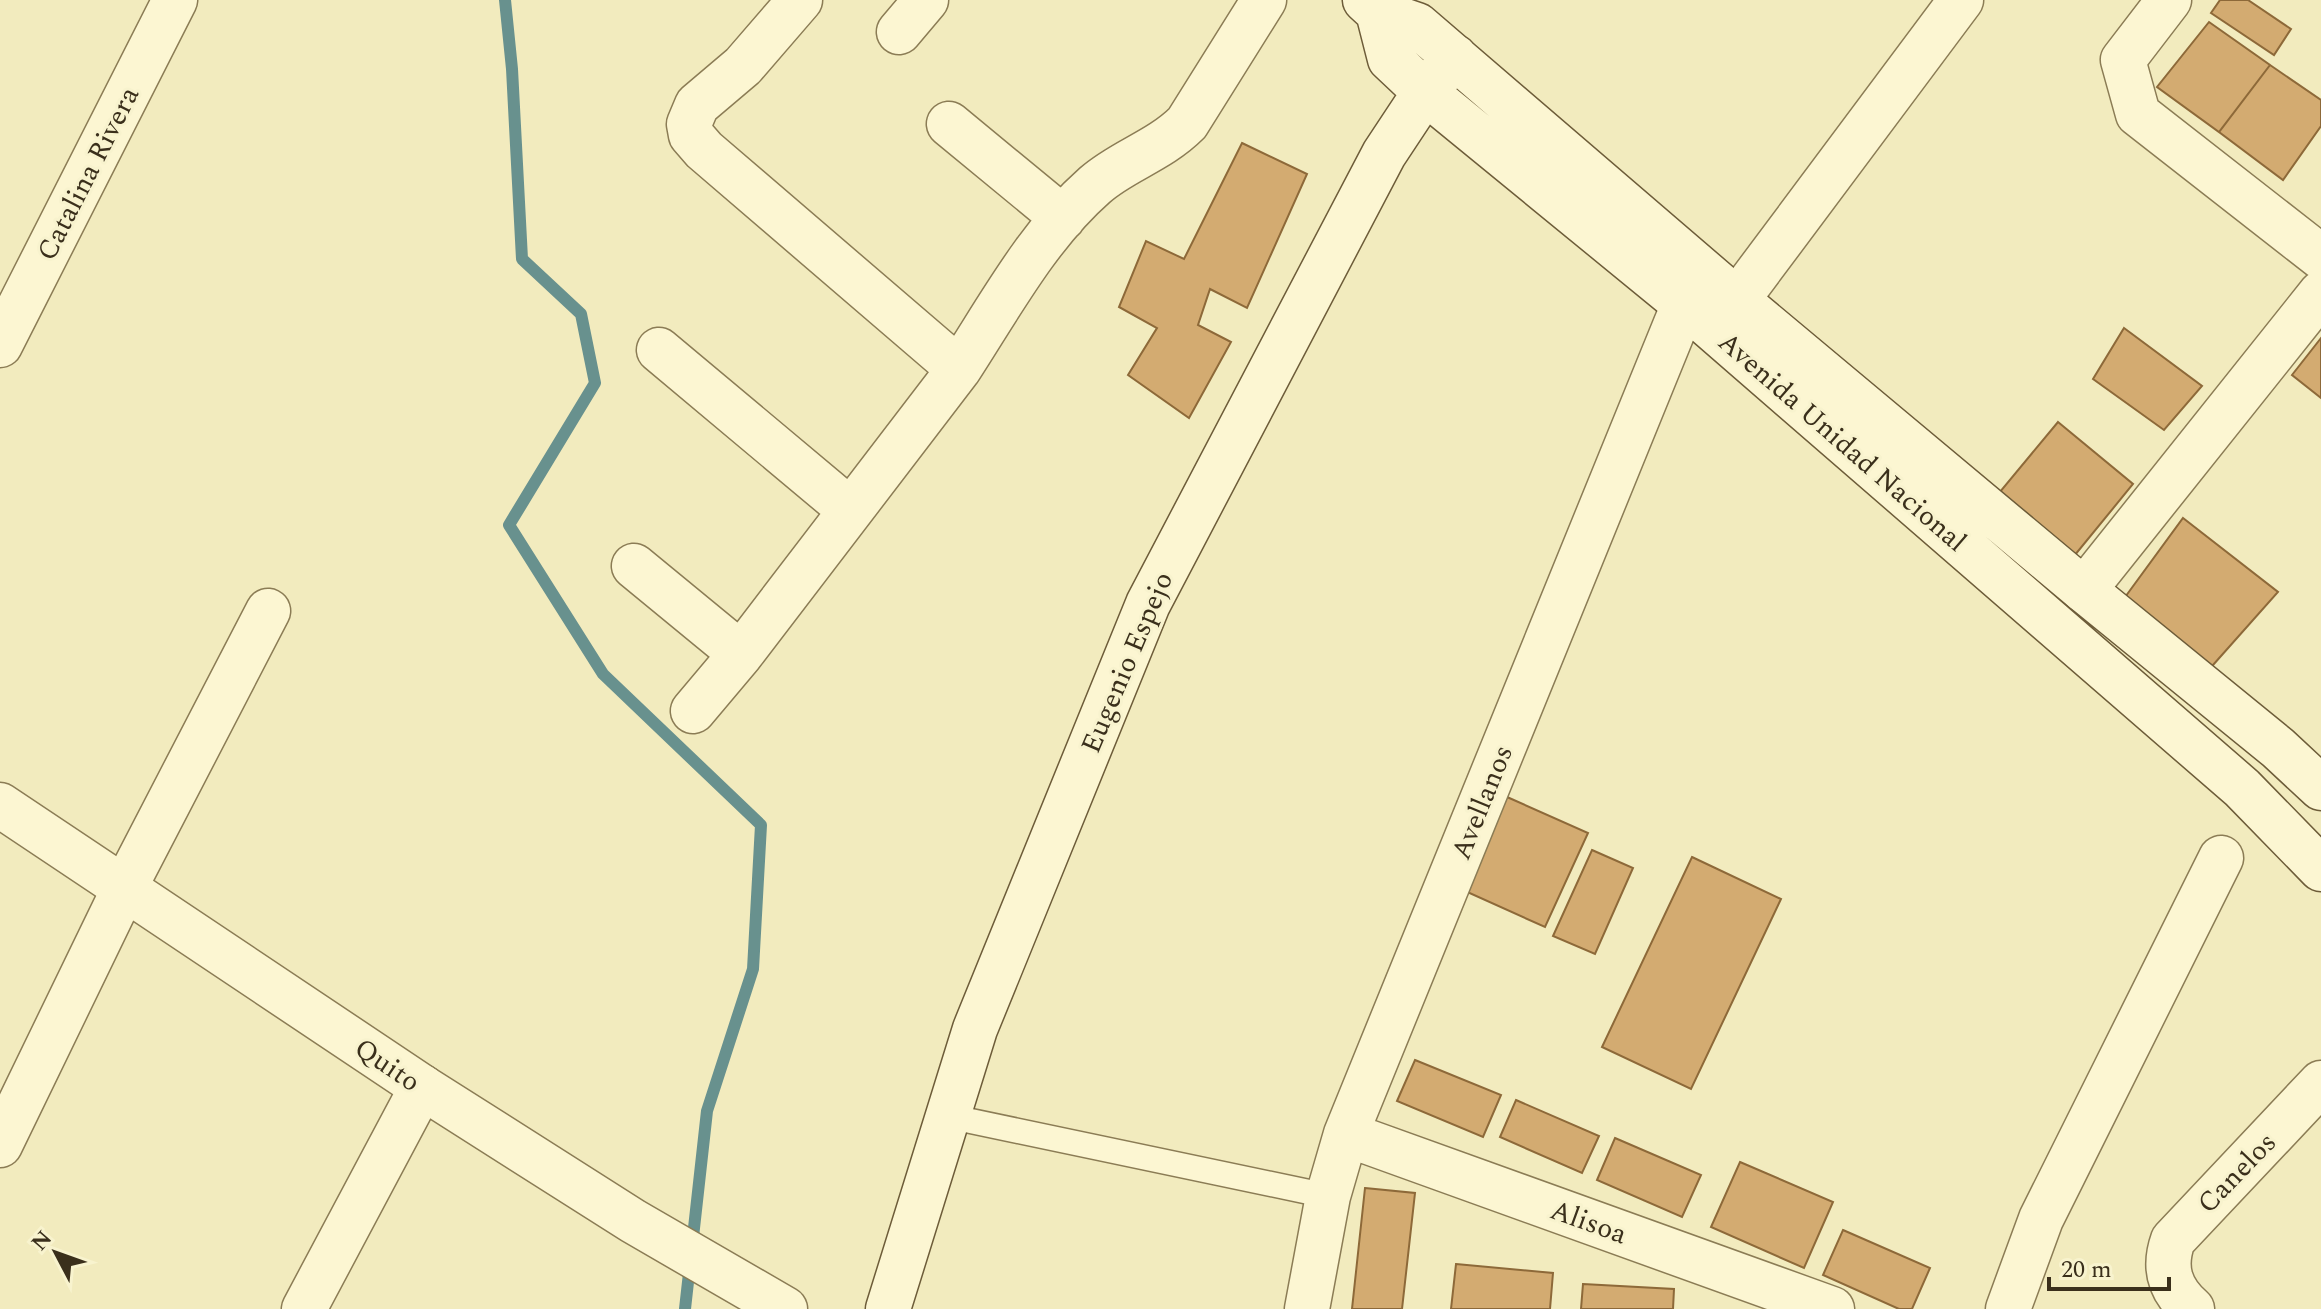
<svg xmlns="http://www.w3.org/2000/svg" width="2321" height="1309" font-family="Spectral,serif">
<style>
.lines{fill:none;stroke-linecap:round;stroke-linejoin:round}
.stream{stroke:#68918e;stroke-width:12}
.building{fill:#d3ab71;stroke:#8d6939;stroke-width:2}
.service-casing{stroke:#8b7c55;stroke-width:27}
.minor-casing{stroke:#8b7c55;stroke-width:47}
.tertiary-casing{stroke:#8b7c55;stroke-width:47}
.secondary-casing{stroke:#6d5c39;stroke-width:47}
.service{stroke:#fcf6d2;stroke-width:24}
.minor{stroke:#fcf6d2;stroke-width:44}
.tertiary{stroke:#fcf6d2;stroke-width:44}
.secondary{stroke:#fcf6d2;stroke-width:44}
.labels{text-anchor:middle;stroke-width:6;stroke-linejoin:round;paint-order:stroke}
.street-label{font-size:28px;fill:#3a2f1b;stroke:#f8f3ce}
</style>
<rect width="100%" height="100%" fill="#f2ebbe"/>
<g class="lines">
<path class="stream" d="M505,0L512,69L522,259L581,314L595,383L509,525L603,674L761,825L753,969L707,1111L692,1246
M685,1309L690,1264"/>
</g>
<path class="building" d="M2220,0H2248L2291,29L2274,55L2211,13Z
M2209,22L2270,65L2219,132L2157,87Z
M2270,65L2321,100V126L2283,180L2219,132Z
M1242,143L1307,174L1247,308L1210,289L1198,325L1231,342L1189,418L1128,375L1157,328L1119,307L1146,241L1184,259Z
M2124,328L2202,386L2164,430L2093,379Z
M2321,338V398L2292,375Z
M2058,422L2133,484L2070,561L1994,499Z
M2183,518L2278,592L2205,674L2120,604Z
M1507,797L1588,833L1545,927L1465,891Z
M1592,850L1633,868L1595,954L1553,936Z
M1692,857L1781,899L1691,1089L1602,1047Z
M1415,1060L1501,1095L1483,1137L1397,1101Z
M1516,1100L1599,1136L1582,1173L1500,1137Z
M1615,1138L1701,1175L1682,1217L1597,1180Z
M1740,1162L1833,1202L1804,1268L1711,1227Z
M1365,1188L1415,1193L1402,1309H1352Z
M1843,1230L1930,1268L1912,1309H1899L1823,1275Z
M1456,1264L1553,1273L1550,1309H1451Z
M1583,1284L1674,1289L1673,1309H1581Z"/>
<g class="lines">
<g class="service-casing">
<path id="service" d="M947,1116L1328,1196"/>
</g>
<g class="minor-casing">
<path id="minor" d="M800,0L743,66L697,105L689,124L691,135L704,150L959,369C1000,306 1038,235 1095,185C1122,161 1159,151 1187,123L1264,0
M2169,0L2123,60L2138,114L2321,257
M899,32L926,0
M949,124L1063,218
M1737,300L1961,0
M0,345L175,0
M659,350L850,510
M634,566L741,654
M2084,590L2321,293
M693,711L741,654L959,369
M1346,1134L1832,1309
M0,1145L125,887L268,611
M304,1309L422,1087
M1307,1309L1328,1196L1346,1134L1684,304
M2008,1309L2041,1219L2221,858
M2192,1309C2170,1290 2163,1268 2173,1240L2321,1083"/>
</g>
<g class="tertiary-casing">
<path id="tertiary" d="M0,805L422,1087L633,1221L785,1309"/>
</g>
<g class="secondary-casing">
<path id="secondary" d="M1365,0L1378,12L1417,25L1737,300L2084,590L2278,748L2321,788
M1378,12L1390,59L1425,92L1684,304L2242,788L2321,869
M888,1309L975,1029L1148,604L1384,154L1425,92L1455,57"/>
</g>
<use href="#service" class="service"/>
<use href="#minor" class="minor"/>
<use href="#tertiary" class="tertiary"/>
<use href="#secondary" class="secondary"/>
</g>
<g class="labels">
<g class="street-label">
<text transform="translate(87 173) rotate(-63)" y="10">Catalina Rivera</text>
<text transform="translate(1843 441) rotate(41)" y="10">Avenida Unidad Nacional</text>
<text transform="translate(1126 662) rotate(-67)" y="10">Eugenio Espejo</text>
<text transform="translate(1481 802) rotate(-68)" y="10">Avellanos</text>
<text transform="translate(388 1064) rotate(34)" y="10">Quito</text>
<text transform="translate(2236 1172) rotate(-46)" y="10">Canelos</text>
<text transform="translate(1589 1221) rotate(20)" y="10">Alisoa</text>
</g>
</g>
<g transform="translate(56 1253) rotate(311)" stroke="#f8f3ce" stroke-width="6" paint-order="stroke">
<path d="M0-6L14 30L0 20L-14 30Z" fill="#3a2f1b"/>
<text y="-12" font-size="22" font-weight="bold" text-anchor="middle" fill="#3a2f1b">N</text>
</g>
<path d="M2049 1277v12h120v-12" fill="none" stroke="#3a2f1b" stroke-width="4"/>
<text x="2061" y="1277" font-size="24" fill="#3a2f1b" stroke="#f8f3ce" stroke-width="6" paint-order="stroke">20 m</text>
</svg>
